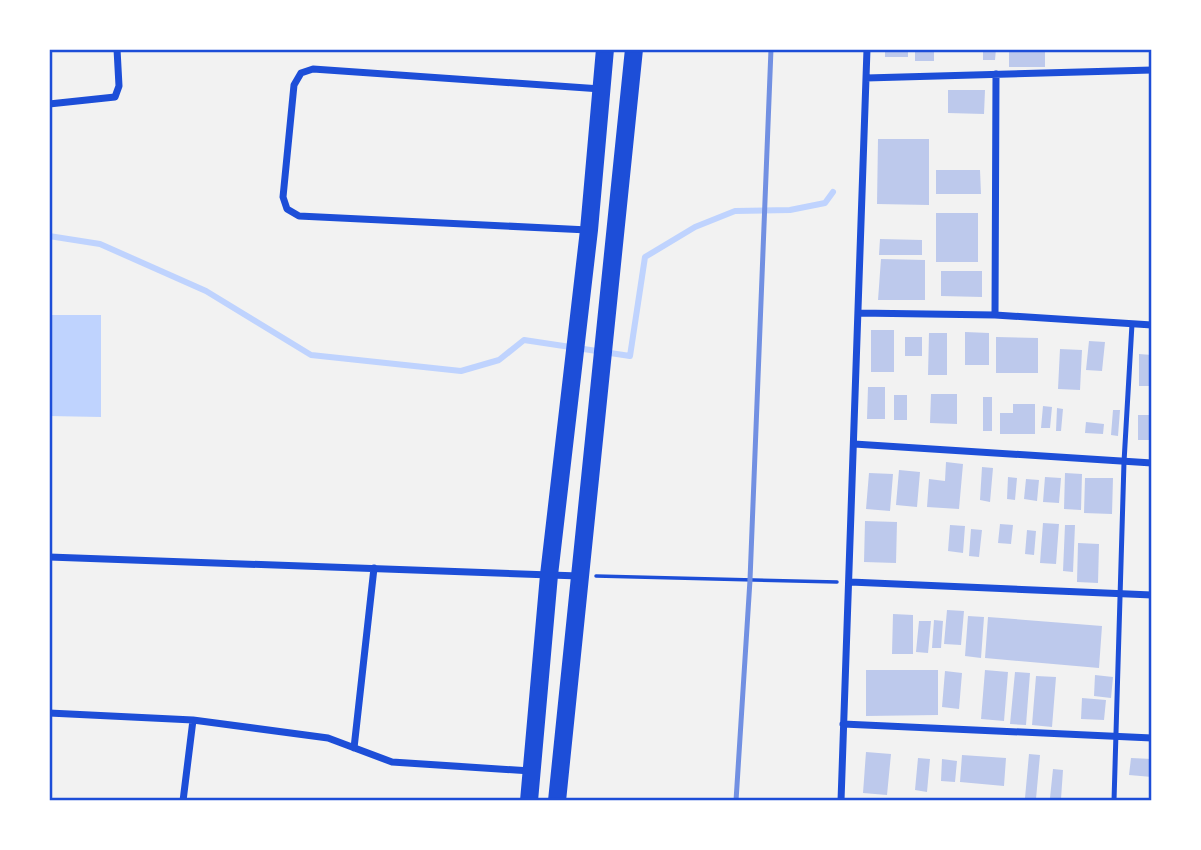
<svg xmlns="http://www.w3.org/2000/svg" width="1201" height="850" font-family="'Titillium Web',sans-serif">
<style>
.water{fill:#bfd3fe}
.lines{fill:none;stroke-linecap:round;stroke-linejoin:round}
.stream{stroke:#bfd3fe;stroke-width:6}
.building{fill:#bdc9ec}
.path{stroke:#1d4ed8;stroke-width:3.5}
.service{stroke:#1d4ed8;stroke-width:5}
.minor{stroke:#1d4ed8;stroke-width:7}
.primary{stroke:#1d4ed8;stroke-width:18}
.rail{stroke:#7290e2;stroke-width:5}
.neatline{fill:none;stroke:#1d4ed8;stroke-width:2.5}
</style>
<rect width="100%" height="100%" fill="#f2f2f2"/>
<path class="water" d="M49,315H101V417L49,416Z"/>
<g class="lines">
<path class="stream" d="M49,236L100,244L206,291L311,355L461,371L499,360L524,340L630,356L645,257L695,227L735,211L790,210L825,203L833,192"/>
</g>
<path class="building" d="M885,49H908V57H885Z
M915,49H934V61H915Z
M983,49H996L995,60H983Z
M1009,49H1045V67H1009Z
M948,90H985L984,114L948,113Z
M878,139H929V205L877,204Z
M936,170H980L981,194H936Z
M936,213H978V262H936Z
M880,239L922,240V255H879Z
M881,259L925,260V300H878Z
M941,271H982V297L941,296Z
M871,330H894V372H871Z
M965,332L989,333V365H965Z
M929,333H947V375H928Z
M905,337H922V356H905Z
M996,337L1038,338V373H996Z
M1089,341L1105,342L1102,371L1086,370Z
M1060,349L1082,350L1080,390L1058,389Z
M1139,354L1152,355V386H1139Z
M868,387H885V419H867Z
M931,394H957V424L930,423Z
M894,395H907V420H894Z
M983,397H992V431H983Z
M1013,404H1035V434H1000V413H1013Z
M1043,406L1052,407L1050,428H1041Z
M1057,408L1063,409L1061,431H1056Z
M1113,410H1120L1118,436L1111,435Z
M1138,415H1152V440H1138Z
M1086,422L1104,424L1103,434L1085,433Z
M946,462L963,464L959,509L927,507L929,479L945,481Z
M982,467L993,468L990,502L980,500Z
M899,470L920,472L917,507L896,505Z
M869,473L893,474L890,511L866,509Z
M1065,473L1082,474L1081,510L1064,509Z
M1008,477L1017,478L1015,500L1007,499Z
M1045,477L1061,478L1059,503L1043,502Z
M1085,478H1113L1112,514L1084,513Z
M1026,479L1039,480L1037,501L1024,499Z
M865,521L897,522L896,563L864,562Z
M1043,523L1059,524L1056,564L1040,563Z
M1000,524L1013,525L1011,544L998,543Z
M950,525L965,526L963,553L948,551Z
M1065,525H1075L1073,572L1063,571Z
M971,529L982,530L979,557L969,556Z
M1027,530L1036,531L1034,555L1025,554Z
M1078,543L1099,544L1098,583L1077,582Z
M947,610L964,611L961,645L944,644Z
M893,614L913,615V654H892Z
M968,616L984,617L981,658L965,656Z
M988,617L1102,626L1099,668L985,658Z
M934,620L943,621L941,648H932Z
M919,621H931L928,653L916,652Z
M866,670H938V715L866,716Z
M985,670L1008,672L1004,721L981,719Z
M945,671L962,673L959,709L942,707Z
M1015,672L1030,673L1026,725L1010,724Z
M1095,675L1113,677L1111,698L1094,696Z
M1036,676L1056,677L1052,727L1032,725Z
M1082,698L1106,700L1104,720L1081,719Z
M866,752L891,754L887,795L863,793Z
M1029,754L1040,755L1036,799L1025,798Z
M962,755L1006,758L1004,786L960,782Z
M918,758L930,759L927,792L915,790Z
M1131,758L1152,759V777L1129,775Z
M942,759L957,761L955,782L941,781Z
M1053,769L1063,770L1061,799L1050,798Z"/>
<g class="lines">
<path class="path" d="M596,576L837,582"/>
<path class="service" d="M1114,801L1124,462L1132,324"/>
<path class="minor" d="M866,78L1152,70
M49,104L115,97L119,86L117,49
M588,230L299,216L287,209L283,197L294,85L301,73L313,69L601,89
M858,313L995,315L1152,325
M995,315L996,74
M854,444L1152,463
M49,557L579,576
M850,582L1152,595
M49,713L193,720L328,738L392,762L531,771
M843,724L1152,738
M354,748L374,568
M183,801L193,720
M841,801L867,49"/>
<path class="primary" d="M529,801L549,575L589,230L605,49
M557,801L634,49"/>
<path class="rail" d="M736,801L750,580L771,49"/>
</g>
<rect width="1201" height="850" fill="none" stroke="#ffffff" stroke-width="102"/>
<rect x="51" y="51" width="1099" height="748" class="neatline"/>
</svg>
